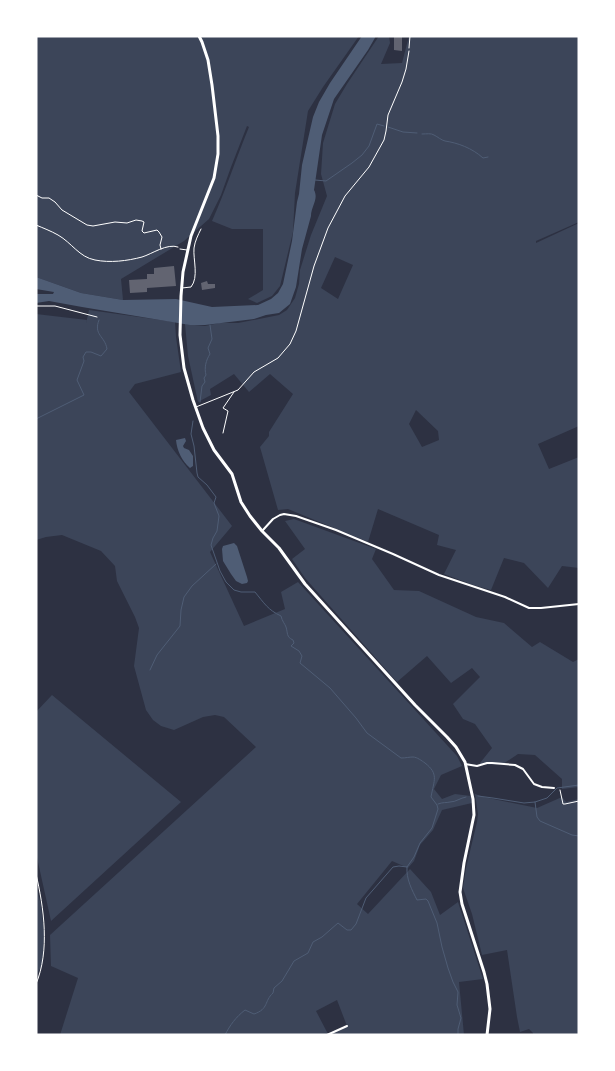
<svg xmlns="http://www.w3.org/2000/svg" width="615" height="1071" font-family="'Asap Condensed',sans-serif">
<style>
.green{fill:#3c4559;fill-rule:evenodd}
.water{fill:#4f5d75}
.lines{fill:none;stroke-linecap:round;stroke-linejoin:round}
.stream{stroke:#4f5d75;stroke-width:1}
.building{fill:#626471}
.path{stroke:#fff;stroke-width:1}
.service{stroke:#fff;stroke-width:1}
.minor{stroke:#fff;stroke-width:2}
.secondary{stroke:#fff;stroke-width:3}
</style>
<rect width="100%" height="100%" fill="#2d3142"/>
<path class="green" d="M36,36H359L323,87L308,111L295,193L293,232L280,286L272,296L257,303L248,299L263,290V229H232L212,221C226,190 236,158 249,127L247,126L231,167L221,195L209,219L184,241L121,279L123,300L81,293L36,277Z
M379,36H389L390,43L381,64L402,63L409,36H579V222L536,241V243L579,223V426L538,444L549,469L579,457V568L562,566L548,588L524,563L504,558L491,590L473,585L444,574L456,550L437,545L439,535L378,509L368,542L288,509L278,510L260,447L269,436V432L293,394L270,374L249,392L234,374L210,389L211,395L198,402L188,356L185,324L205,326L219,323H238L279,315L287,310L295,298L299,284L300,270L311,235L327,196L321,174L323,143L335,104L347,84ZM335,257L353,265L338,299L321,288ZM416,410L438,431L439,440L422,447L409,424Z
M89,310L175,322L176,337L181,372L135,384L129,392L232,526L210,552L244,626L285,609L281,592L298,582L457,756L462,766L441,775L434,789L442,799L455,794L471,796L472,803L442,810L433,830L420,845L414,861L408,868L392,861L357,904L368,914L410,869L431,892L440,915L458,902L483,979L459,982L464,1035H60L78,978L51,966L50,935L256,747L224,717L215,715L203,717L174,730L161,726L153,720L146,710L134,666L139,628L135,617L117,581L115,566L101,551L62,535L46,537L36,540V314L87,320L86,324ZM337,1000L347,1026L328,1034L316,1011Z
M294,519L376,549L372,559L394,590L419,591L476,617L504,623L532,647L540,642L573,662L579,659V787L562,789V779L535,755L518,754L503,764L480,765V763L492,748L475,724L463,719L453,704L480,677L472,668L451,683L427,656L397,682L305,578L292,559L305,549L285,521Z
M52,695L181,802L51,921L36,853V712Z
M475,794L484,797L537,808L562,797L566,802L579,799V1035H533V1033L529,1029L520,1032L517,1017L507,950L482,955L472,914L463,888L466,868L477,822L478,814Z
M36,886L41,905L44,934L42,965L36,976Z"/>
<path class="water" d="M362,36H376L368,50L334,99L322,135L314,190C319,199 311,206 311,216L302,249L296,287L290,304L279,313L266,315L254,319L205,325H190L82,307L49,301L36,303V294H53L54,292L36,289V277L81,293L123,300L176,299L212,307L258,305L271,299L278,293L283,284L292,241L297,202L299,194L302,165L313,117L319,102L330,83Z
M185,438L186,441L183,446L184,448L189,450L193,456V466L190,468C182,461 177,451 176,440Z
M234,543L237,546L247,577L248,581L247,583L242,584L236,581L231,574L223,561L222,549L223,546Z"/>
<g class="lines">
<path class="stream" d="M388,127L403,132L417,133
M422,134C427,134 431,133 434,135C438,137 441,140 445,141C458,143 472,148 483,158L488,157
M315,180L326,181L352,163L362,155L369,146L377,124L384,126
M200,402L202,386L205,382L204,378L206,375C204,368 206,360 210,354L208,348L212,339L210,325
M36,419L84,395L77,380L84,361L83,357L86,352H91L101,356L107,349C105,336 93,335 99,320
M193,421L191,434L194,446L197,473L198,477L207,485L216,497L214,503L219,516L217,531L213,538L211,545L220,571L226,582L234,590L241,592H255C264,603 268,610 281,616C282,621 285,624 286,627C288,633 286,637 293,640L294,643L291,646L299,651L302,656L300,663L330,688L356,718L367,733L401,758C406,758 409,757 413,757C417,757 422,761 425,763C439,774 434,780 431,797L437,805L438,809L432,828L420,843L414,857L407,867L399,866L393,867L366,898L356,924L351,930H347L338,923L322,937L313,942L308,953L294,961L282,981L274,988L273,993C264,1001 269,1009 254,1014L245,1010C236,1017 230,1025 225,1035
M150,670L157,655L180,626L181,610L184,597L192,586L216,564
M478,796L493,798L524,803L535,802L547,798L557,788L579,785
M535,802L537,817L540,821L572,835L579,836
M438,804C443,802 446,803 450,802C456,802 460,798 466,797
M407,867C406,879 412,890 417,900L426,899L428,901L437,923L442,947L448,968L453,982L458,992L457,1005L461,1018L458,1029V1035"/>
</g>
<path class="building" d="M394,36H402V51L394,50Z
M174,266L176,286L147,288V292L130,293L129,280L147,279V274H154V268Z
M207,281L208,284H215V288L202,290L201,283Z"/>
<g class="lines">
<path class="path" d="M409,48L410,36
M36,195L42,198H49L55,202L62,210L87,225L93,226L115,222L127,223L136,220L142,221L144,222L142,231L144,233L157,230L159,232L162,237L160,245L161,249
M36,225C43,228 51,231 58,235C72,243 79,257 95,260C110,263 127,261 142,257C152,254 167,243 178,247
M36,306H55L97,317
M560,790L563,804H565L579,801"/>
<path class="service" d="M180,249L187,250
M182,288L191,287C199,277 193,260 194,248C195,241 198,235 201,229
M196,407L238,390L254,372L278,358L290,344L296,331L314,266L328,228L345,196L369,167L384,140L386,131L388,115L402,82L406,69L409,51
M223,433L228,411L223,408L234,392
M36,874C44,908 50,951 36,984"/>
<path class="minor" d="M263,530L273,519L280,515L284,514L296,516L336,530L393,554L439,575L505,597L529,608H541L579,604
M465,764L477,766L487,763H492L515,765L523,769L534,784L542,787L554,788
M327,1035L347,1026"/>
<path class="secondary" d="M199,36L202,42L208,60L212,85L218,136V154L214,178L191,236L183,272L181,296L180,335L184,368L193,400L203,428L214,450L232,474L241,502L250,516L262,531L279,548L305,584L415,705L447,737L456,747L465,762L473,799L474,815L464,863L460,892L462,904L484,972L487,984L490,1009L487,1035"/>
</g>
<rect width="615" height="1071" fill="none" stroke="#ffffff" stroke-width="75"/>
</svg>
